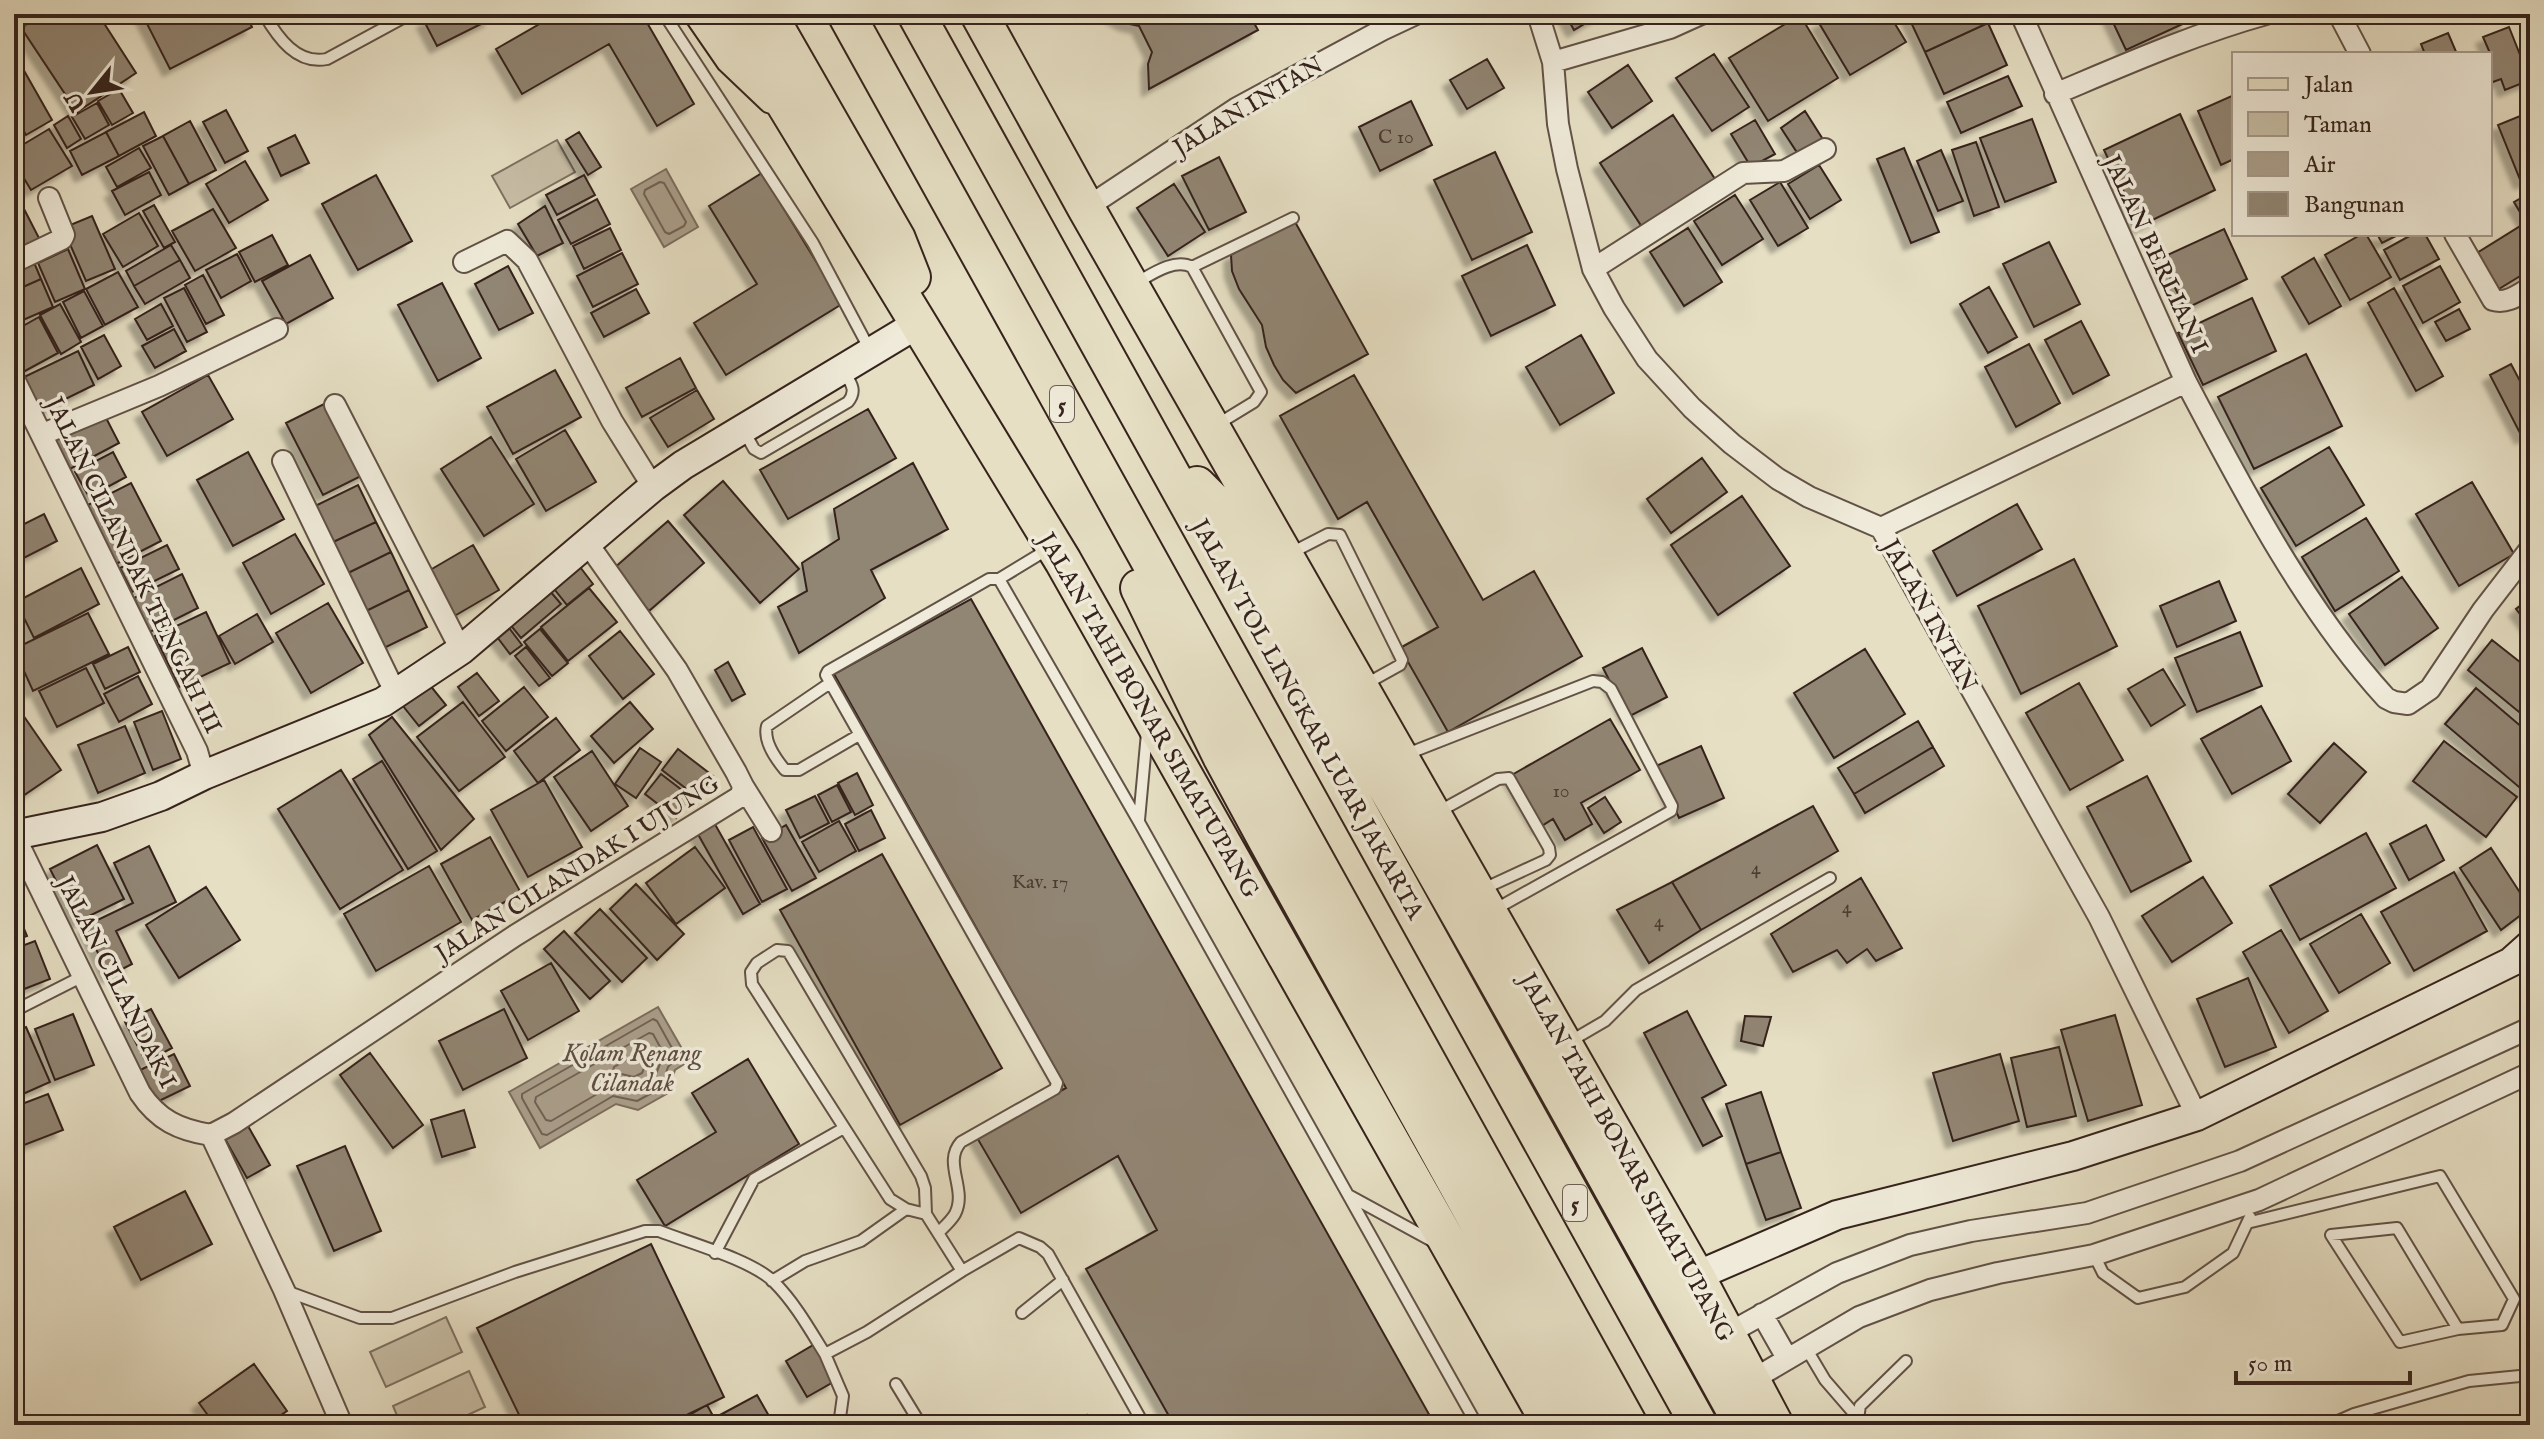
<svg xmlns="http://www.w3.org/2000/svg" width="2544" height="1439" font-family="'IM FELL English',serif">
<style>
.green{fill:#c8bfa7;stroke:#7e7162;stroke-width:2}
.water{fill:#aa9f8b;stroke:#7b6d5f;stroke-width:2}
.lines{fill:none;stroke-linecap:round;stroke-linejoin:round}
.shore{stroke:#706154;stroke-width:2}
.building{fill:#918573;stroke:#35231c;stroke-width:2;filter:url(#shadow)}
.lane-casing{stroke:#615246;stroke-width:14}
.street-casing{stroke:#615246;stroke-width:24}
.secondary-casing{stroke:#35231c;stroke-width:32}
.primary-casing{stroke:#35231c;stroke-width:34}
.highway-casing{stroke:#35231c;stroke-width:40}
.lane{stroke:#efead9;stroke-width:10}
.street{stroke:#efead9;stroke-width:20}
.secondary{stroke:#efead9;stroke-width:28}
.primary{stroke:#e6dfc4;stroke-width:30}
.highway{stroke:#e6dfc4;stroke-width:36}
.labels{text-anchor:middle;stroke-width:7;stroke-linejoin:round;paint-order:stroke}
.number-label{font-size:20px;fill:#4c3c32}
.shield{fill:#efead9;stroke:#6d5f55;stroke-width:2}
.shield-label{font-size:22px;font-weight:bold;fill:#35231c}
.street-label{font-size:24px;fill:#35231c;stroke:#efead9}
.water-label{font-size:26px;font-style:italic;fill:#5e4e43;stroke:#efead9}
</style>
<defs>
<filter id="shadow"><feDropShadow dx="-7" dy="7" stdDeviation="2" flood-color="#0004"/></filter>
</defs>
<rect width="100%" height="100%" fill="#e6dfc4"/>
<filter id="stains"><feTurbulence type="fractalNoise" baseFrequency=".0025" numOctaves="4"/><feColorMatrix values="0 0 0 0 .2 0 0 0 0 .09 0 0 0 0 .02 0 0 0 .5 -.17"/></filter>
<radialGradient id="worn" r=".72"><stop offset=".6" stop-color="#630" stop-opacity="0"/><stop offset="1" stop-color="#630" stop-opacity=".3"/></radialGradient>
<path class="green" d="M557,140L575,172L510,208L492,176Z
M446,1317L462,1352L386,1387L370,1352Z
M469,1371L485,1407L446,1425H401L393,1406Z"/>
<path class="water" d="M666,169L698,227L664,247L631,189Z
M658,1007L689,1061L675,1070L668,1093L638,1110L616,1104L540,1148L509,1092Z"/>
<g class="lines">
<path class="shore" d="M660,182L664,183L686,222L684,226L669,234L665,232L644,194L645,190Z
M653,1019L657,1021L677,1057L668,1067L661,1088L637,1101L613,1096L547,1135L542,1134L522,1098V1094Z
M649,1033L653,1034L664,1054L653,1081L636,1091L620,1086L609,1087L551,1121L546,1120L535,1102L536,1097Z
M644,1050H648L650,1054L642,1073L634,1077L613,1072L614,1067Z"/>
</g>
<path class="building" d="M32,14H98L136,73L77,112L18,23Z
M142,14H246L252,27L170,69Z
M439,14H488L491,19L437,46L424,21Z
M557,14H642L694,104L657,126L609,44L522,94L496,49Z
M1110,14H1249L1258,30L1149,89L1148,64L1152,52L1139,26L1125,23Z
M1565,14H1601L1574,30Z
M1835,14H1889L1906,42L1850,75L1819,23Z
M1907,14H1984L1988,23L1925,52Z
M2109,14H2183L2187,22L2126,50Z
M1800,15L1838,78L1768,121L1729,58Z
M1988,23L2007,65L1944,94L1925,52Z
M2509,27L2530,80L2505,90L2501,79L2490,83V54H2488L2490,53L2483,37Z
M2448,33L2457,54H2425L2421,44Z
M14,53L52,120L26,135L14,114Z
M1714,54L1749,107L1712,131L1676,78Z
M1487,59L1504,88L1467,109L1450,80Z
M1628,65L1652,101L1612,128L1588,92Z
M2008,76L2022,106L1961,133L1947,102Z
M119,89L133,113L112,125L98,101Z
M2234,95V159L2221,165L2198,111Z
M1411,101L1432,145L1380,171L1359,127Z
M97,103L109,125L85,139L72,117Z
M226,110L248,151L225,163L203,122Z
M1805,111L1824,141L1800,157L1781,128Z
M144,112L156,136L119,156L106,132Z
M2530,112V179L2521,182L2498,125Z
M2180,114L2215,190L2140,226L2104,150Z
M1673,115L1715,179L1642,227L1600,163Z
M68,116L81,139L67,148L54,125Z
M2032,119L2056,182L2005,202L1980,138Z
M1755,120L1775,154L1751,167L1731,134Z
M190,121L216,170L189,184L163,136Z
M49,129L72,166L31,190L14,162V150Z
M106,132L119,156L82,175L70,151Z
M579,132L601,167L588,175L566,140Z
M295,135L309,163L281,176L268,148Z
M163,136L189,184L169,195L143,146Z
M1976,142L1999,207L1974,216L1952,150Z
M139,148L151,168L117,187L106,167Z
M1904,148L1939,232L1911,243L1877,159Z
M1941,150L1963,201L1938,211L1917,161Z
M1495,152L1532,232L1472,260L1434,180Z
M1219,157L1246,212L1209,230L1182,176Z
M245,161L268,200L229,223L206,184Z
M1819,165L1841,200L1810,219L1788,184Z
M149,172L161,195L125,215L112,191Z
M762,173L842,304L726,375L694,323L757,284L709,206Z
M376,175L412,241L358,270L322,204Z
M584,175L595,195L557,215L546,195Z
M1780,182L1808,228L1778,246L1750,200Z
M1174,184L1205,232L1168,256L1137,208Z
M2530,193V229L2514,202Z
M1735,195L1763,239L1722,265L1694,221Z
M597,199L610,224L571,244L558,220Z
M154,205L175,242L164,248L143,211Z
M545,206L563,243L537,256L518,224Z
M23,207L40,240L14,254V211Z
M213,209L236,248L195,271L172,231Z
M139,213L158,246L123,267L103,234Z
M92,216L115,269L86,281L63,228Z
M1294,220L1368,354L1296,393L1283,380L1274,365L1266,347L1262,325L1239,289L1232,271L1231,255Z
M2522,225L2530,239V270L2494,292L2472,256Z
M610,228L621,250L584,269L573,246Z
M1688,228L1722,282L1684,306L1650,252Z
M2224,229L2247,279L2185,309L2161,258Z
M2362,234H2366L2391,277L2350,300L2325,255Z
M2377,234H2400L2382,243Z
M2413,234H2425L2439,259L2400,280L2384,250Z
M272,235L288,265L255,282L239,252Z
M2049,242L2080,304L2034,327L2003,264Z
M171,245L180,260L134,286L126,271Z
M1527,245L1555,305L1491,336L1462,276Z
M68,249L85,289L55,302L38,263Z
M622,253L638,284L593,307L577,276Z
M237,254L251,281L221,298L206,270Z
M310,255L333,298L286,324L262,281Z
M2314,258L2341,306L2309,324L2282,277Z
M33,260L41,279L14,291V268Z
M180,260L190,278L145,304L134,286Z
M508,266L533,313L499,330L475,284Z
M2440,266L2460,302L2423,323L2403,286Z
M118,272L138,307L105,325L86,289Z
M203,275L224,315L206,324L185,285Z
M41,279L53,307L14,324V291Z
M442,283L481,358L438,381L398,305Z
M1989,287L2017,337L1988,353L1960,304Z
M184,288L207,332L187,342L164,298Z
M2394,288L2443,376L2416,391L2368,303Z
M636,289L649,313L604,337L591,313Z
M84,291L103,326L81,338L63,302Z
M2252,298L2276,351L2203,385L2178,333Z
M60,304L81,342L61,354L40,315Z
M161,304L173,326L147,340L135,319Z
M2459,309L2470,329L2446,341L2435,322Z
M39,317L58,353L14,377V331Z
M2081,321L2109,375L2073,394L2045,340Z
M174,329L186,351L155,368L142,346Z
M104,335L121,366L98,379L81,347Z
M1581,335L1614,393L1560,425L1526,367Z
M2029,344L2060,403L2016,427L1985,367Z
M78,351L94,385L37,413L20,379Z
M2306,354L2342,426L2254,469L2218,397Z
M680,358L696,388L642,417L626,388Z
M2511,364L2530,400V433L2522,437L2490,375Z
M555,370L581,417L513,454L487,407Z
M208,375L233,419L167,456L142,412Z
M1354,375L1483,600L1534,571L1582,656L1448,732L1400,648L1438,627L1367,502L1338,519L1280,416Z
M697,390L714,419L668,447L650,418Z
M330,401L367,473L323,495L286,423Z
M868,409L896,458L788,519L760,470Z
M103,412L119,443L70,469L54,438Z
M565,430L596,482L546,511L516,459Z
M491,437L534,504L484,536L441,469Z
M2329,447L2364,505L2296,546L2261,488Z
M113,452L126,477L89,497L75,472Z
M248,452L284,519L233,546L197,480Z
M1702,458L1727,492L1671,533L1647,499Z
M913,463L948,529L871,570L885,598L799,653L778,607L807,591L802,563L839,539L834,509Z
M723,481L799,569L760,603L684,515Z
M2472,482L2514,554L2459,586L2416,514Z
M131,483L161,541L116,564L86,506Z
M358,485L376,522L331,543L313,507Z
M1742,496L1790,566L1718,615L1671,545Z
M2017,504L2042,549L1957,596L1933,551Z
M44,514L57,541L16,562L14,529Z
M2366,518L2399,571L2335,611L2302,557Z
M668,521L704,563L649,611L613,569Z
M376,522L391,552L346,574L331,543Z
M295,534L324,584L271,614L243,563Z
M167,545L179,569L132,592L120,568Z
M473,545L499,590L451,618L425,573Z
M391,552L409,590L364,612L346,574Z
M574,559L593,584L567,605L547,580Z
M2074,559L2117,646L2021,694L1978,606Z
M81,568L99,604L34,638L16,602Z
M182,574L198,608L150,632L134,598Z
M2402,577L2438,628L2385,665L2349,614Z
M2219,581L2236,621L2177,647L2160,606Z
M544,584L561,604L521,638L504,617Z
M589,588L617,622L568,661L541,627Z
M409,590L427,627L382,649L364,612Z
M2530,598V627L2516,609Z
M971,599L1435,1425H1174L1086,1269L1157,1230L1118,1156L1021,1213L976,1136L1066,1088L834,674Z
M328,603L363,663L311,693L276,633Z
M206,612L230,663L179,687L155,636Z
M88,613L109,654L33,691L14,649Z
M257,614L273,642L235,664L219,636Z
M503,620L522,645L510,654L491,629Z
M540,629L568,663L552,676L524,642Z
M620,631L654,674L623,699L589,656Z
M2240,632L2262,686L2197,712L2175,658Z
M2492,640L2530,670V721L2468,670Z
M128,647L140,672L105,689L93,664Z
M526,647L550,678L539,686L515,656Z
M1642,648L1667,697L1628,717L1603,668Z
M1865,649L1905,714L1834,758L1794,693Z
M728,662L745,694L732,701L715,670Z
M86,668L104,703L57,727L39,691Z
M2163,669L2185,705L2151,726L2128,689Z
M477,673L499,701L479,716L458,687Z
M138,676L152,704L119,722L104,694Z
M2079,683L2123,760L2070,790L2026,713Z
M429,684L446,705L419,726L403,706Z
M524,687L548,717L506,751L482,721Z
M2476,688L2530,734V789L2526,793L2445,724Z
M14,702L61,770L14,802Z
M463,702L505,757L459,791L417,737Z
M630,702L653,729L614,763L591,736Z
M2261,706L2291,761L2232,794L2201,739Z
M162,711L181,759L153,770L134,722Z
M392,717L474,819L441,850L369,735Z
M556,718L580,750L538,783L514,751Z
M1610,719L1640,770L1581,803L1592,824L1565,840L1553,819L1540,827L1510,776Z
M1918,721L1933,747L1854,794L1838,768Z
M125,726L145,773L98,793L78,745Z
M2444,741L2517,797L2486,837L2413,781Z
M2334,743L2366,772L2320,823L2288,794Z
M1701,746L1724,798L1679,818L1656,766Z
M1933,747L1944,766L1865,813L1854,794Z
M640,748L661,762L636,798L615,784Z
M678,749L713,776L697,797L662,770Z
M592,751L628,806L591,831L554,777Z
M382,761L437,851L408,869L353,779Z
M341,770L403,870L340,909L278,809Z
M857,773L873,805L855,815L838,783Z
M661,774L691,797L676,818L645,794Z
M2147,776L2191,861L2131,892L2087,807Z
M544,780L582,847L528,877L491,810Z
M837,785L851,812L832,822L818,795Z
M815,796L829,823L800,838L786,810Z
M1605,797L1621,822L1604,833L1588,808Z
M1813,806L1838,851L1701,930L1672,882Z
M871,810L885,838L859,851L845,824Z
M712,819L760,904L743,914L695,829Z
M839,821L856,851L819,872L802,842Z
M786,825L816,878L792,891L762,838Z
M2426,825L2444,860L2409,880L2390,844Z
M753,827L787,889L762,902L729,840Z
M2366,833L2396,888L2300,940L2270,886Z
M490,837L521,893L472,920L441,864Z
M97,845L124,899L77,922L50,869Z
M149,846L176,902L116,931L132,964L109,976L85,926L133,903L114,863Z
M695,847L725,888L676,924L646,883Z
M2491,848L2530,908L2501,930L2460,868Z
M882,854L1002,1068L900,1125L780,910Z
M429,866L461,922L376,971L344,914Z
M2454,872L2487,931L2414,971L2381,912Z
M2203,877L2232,923L2172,962L2142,916Z
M1861,878L1902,948L1876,961L1867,949L1847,963L1837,950L1793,972L1771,934Z
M1672,882L1701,930L1649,963L1617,910Z
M636,884L684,934L657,960L610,909Z
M206,887L240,940L179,978L146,925Z
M14,905L27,936L14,941Z
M600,909L647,958L622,982L575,933Z
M2361,914L2390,963L2339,993L2310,944Z
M2281,930L2328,1011L2289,1033L2243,952Z
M564,931L610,981L590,999L544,949Z
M35,941L50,979L14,993V949Z
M551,963L579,1011L528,1040L501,991Z
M2248,978L2276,1047L2225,1067L2197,999Z
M151,1009L172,1048L146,1062L125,1022Z
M504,1009L527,1058L463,1090L439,1041Z
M1687,1011L1726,1085L1702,1098L1722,1136L1703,1146L1644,1033Z
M73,1014L94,1065L55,1080L35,1029Z
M2115,1015L2142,1105L2088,1121L2061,1030Z
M1745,1016L1771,1017L1763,1046L1741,1041Z
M26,1027L50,1082L14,1098V1033Z
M2059,1047L2076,1116L2027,1127L2011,1058Z
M370,1053L423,1125L393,1148L340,1075Z
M174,1054L190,1086L157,1102L140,1070Z
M2000,1054L2019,1121L1953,1141L1933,1073Z
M748,1059L799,1144L665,1226L637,1180L716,1132L692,1093Z
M1761,1092L1781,1152L1746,1164L1726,1104Z
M48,1094L63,1130L19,1147L14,1133V1107Z
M464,1110L475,1147L442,1157L431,1120Z
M248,1126L270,1165L247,1178L225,1139Z
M345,1146L381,1231L334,1251L297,1166Z
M1781,1152L1801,1208L1766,1220L1746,1164Z
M185,1191L212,1244L141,1280L114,1227Z
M651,1244L724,1397L666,1425H524L477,1328Z
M815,1344L835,1381L807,1397L786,1361Z
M254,1364L287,1411L266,1425H215L199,1403Z
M757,1395L773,1423L726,1425L720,1415Z
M707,1405L718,1425H672Z
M1087,1415L1092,1425H1069Z"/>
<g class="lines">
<g class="lane-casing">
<path id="lane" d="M264,14C278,38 297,65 327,59L410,14
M664,14L813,243L870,350
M1371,14L1382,30
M1192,267L1293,218
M1136,283C1152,274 1174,258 1192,267L1261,392L1254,402L1218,424
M744,431L754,449L761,453L848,402C858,390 850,382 843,370
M1291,553L1328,534L1340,535L1402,660L1400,665L1364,685
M999,579L1139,822L1477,1425
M830,683L767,726C763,741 775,758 785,770H799L859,735
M1407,754L1593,681L1602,682L1611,689L1672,806L1671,811L1494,910
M1438,812L1498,779L1509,778L1549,848L1550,855L1546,860L1481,890
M1139,820L1147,733
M14,1011L83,976
M1569,1042L1605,1021L1636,990L1830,878
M1348,1195L1436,1243
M926,1214L906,1209L890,1199L752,984L751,972L757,963L777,950L788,951L921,1176L925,1188L926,1214L962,1271L1019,1238L1040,1247L1048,1254L1144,1425
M2247,1223L2440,1176L2514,1299L2502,1325L2458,1329L2400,1342L2331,1235L2397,1228L2458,1329
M938,1233C944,1227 951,1221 955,1214C968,1189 942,1163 961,1142L1055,1089L1057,1083L826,675L828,671L989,579H999L1050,548
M715,1253L754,1179L844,1128
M2094,1255L2103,1273L2138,1298L2185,1287L2233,1253L2250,1217
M772,1281L805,1261L861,1241L906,1209
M286,1291L360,1318H392L515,1272L645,1231H659C690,1243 752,1260 774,1282C795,1303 810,1330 825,1354L867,1332L962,1271
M1022,1313L1063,1280
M1806,1348L1825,1380L1857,1417
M825,1354L843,1396L839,1425
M896,1384L921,1425
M1857,1425L1860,1406L1906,1361
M2329,1425L2354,1414L2469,1381L2530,1375"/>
</g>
<g class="street-casing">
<path id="street" d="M1538,14L1553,62L1558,124L1567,169L1593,269L1614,308L1647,359L1692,408L1732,444L1778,479L1809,497L1881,528L2099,917L2197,1116
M2021,14L2186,382C2243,490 2304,608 2386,698L2394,702L2408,704L2430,689L2483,610L2530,549
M2339,14L2360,54
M14,21L22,14
M1553,62L1670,28L1701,14
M2055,94C2124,65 2194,34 2266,14
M1086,208L1237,108L1382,30L1416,14
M2455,234L2493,300C2507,304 2518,295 2530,288
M14,262L62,239L64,235L49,198
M464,262L507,241L527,260L612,421L653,487
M1593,269L1743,173L1784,171L1825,149
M14,379L197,751L204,775
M335,405L461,650
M43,434L159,386L277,329
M283,461L396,694
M1881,528L2186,382
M743,786L771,831
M14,835L140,1093C158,1120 179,1130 211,1135L284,1290L342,1425
M211,1135L234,1123L516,935L741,796L743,786L736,772L677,670L588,544
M1762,1314L1787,1358
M1727,1334L1837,1273L1910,1245L1971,1231L2087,1213L2240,1161L2530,1028
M1752,1380L1859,1317L1930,1290L1998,1273L2094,1255L2259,1200L2530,1073"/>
</g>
<g class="secondary-casing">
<path id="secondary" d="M14,835L102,817L161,796L204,775L383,702L461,650L653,487L683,465L919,323
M1696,1276L1837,1215L2073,1156L2197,1116L2511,962L2530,945"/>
</g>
<g class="primary-casing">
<path id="primary" d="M700,14L731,59L772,98"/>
</g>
<g class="highway-casing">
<path id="highway" d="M730,14L1063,561L1551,1425
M768,14L897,239L912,277
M846,14L1629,1425
M916,14L1699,1425
M979,14L1086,208L1696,1276L1775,1425
M1197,485L1217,505C1404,805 1572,1116 1743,1425
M1139,588L1222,758L1267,841L1590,1425"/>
</g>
<use href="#lane" class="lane"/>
<use href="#street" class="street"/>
<use href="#secondary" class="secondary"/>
<use href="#primary" class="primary"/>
<use href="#highway" class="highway"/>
</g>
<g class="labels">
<g class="number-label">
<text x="1396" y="143">C 10</text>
<text x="1561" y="797">10</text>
<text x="1756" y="874">4</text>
<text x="1040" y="888">Kav. 17</text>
<text x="1847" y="913">4</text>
<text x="1659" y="927">4</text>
</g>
<g class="shield">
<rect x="1050" y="386" width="24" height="36" rx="6"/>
<rect x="1563" y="1185" width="24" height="36" rx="6"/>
</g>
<g class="shield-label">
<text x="1062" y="412">5</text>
<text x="1575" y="1211">5</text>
</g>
<g class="street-label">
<text transform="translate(1248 106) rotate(-31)" y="8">JALAN INTAN</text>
<text transform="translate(2156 254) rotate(65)" y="8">JALAN BERLIAN I</text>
<text transform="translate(134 565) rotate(64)" y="8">JALAN CILANDAK TENGAH III</text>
<text transform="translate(1930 615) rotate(61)" y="8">JALAN INTAN</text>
<text transform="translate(1149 715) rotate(60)" y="8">JALAN TAHI BONAR SIMATUPANG</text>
<text transform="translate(1308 719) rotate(61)" y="8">JALAN TOL LINGKAR LUAR JAKARTA</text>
<text transform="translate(577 868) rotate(-32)" y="8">JALAN CILANDAK I UJUNG</text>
<text transform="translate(117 982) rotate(63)" y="8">JALAN CILANDAK I</text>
<text transform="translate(1627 1157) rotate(61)" y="8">JALAN TAHI BONAR SIMATUPANG</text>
</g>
<g class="water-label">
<text x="632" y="1061">Kolam Renang<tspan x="632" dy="30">Cilandak</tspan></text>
</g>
</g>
<rect width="2544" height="1439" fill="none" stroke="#e6dfc4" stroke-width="48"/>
<rect x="16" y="16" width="2512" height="1407" fill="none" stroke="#35231c" stroke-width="4"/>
<rect x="24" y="24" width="2496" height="1391" fill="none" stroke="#35231c" stroke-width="2"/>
<rect x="2232" y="52" width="260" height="184" fill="#efead9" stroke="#a59a8d" stroke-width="2"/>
<rect x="2248" y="78" width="40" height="12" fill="#e6dfc4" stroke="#a59a8d" stroke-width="2"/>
<text x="2304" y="92" font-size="24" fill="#35231c">Jalan</text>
<rect x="2248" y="112" width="40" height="24" fill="#c8bfa7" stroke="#a59a8d" stroke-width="2"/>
<text x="2304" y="132" font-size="24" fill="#35231c">Taman</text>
<rect x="2248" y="152" width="40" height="24" fill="#aa9f8b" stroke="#a59a8d" stroke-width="2"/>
<text x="2304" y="172" font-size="24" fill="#35231c">Air</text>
<rect x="2248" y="192" width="40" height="24" fill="#918573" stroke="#a59a8d" stroke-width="2"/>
<text x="2304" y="212" font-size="24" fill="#35231c">Bangunan</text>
<g transform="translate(92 92) rotate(240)" stroke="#efead9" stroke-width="6" paint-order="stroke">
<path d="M0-6L14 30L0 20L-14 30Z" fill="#35231c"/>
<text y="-12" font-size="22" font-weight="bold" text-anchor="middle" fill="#35231c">U</text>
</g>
<path d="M2236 1371v12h174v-12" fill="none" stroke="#35231c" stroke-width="4"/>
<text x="2248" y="1371" font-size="24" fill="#35231c" stroke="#efead9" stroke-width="6" paint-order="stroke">50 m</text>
<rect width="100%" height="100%" filter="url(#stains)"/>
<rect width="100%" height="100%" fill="url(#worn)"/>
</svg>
